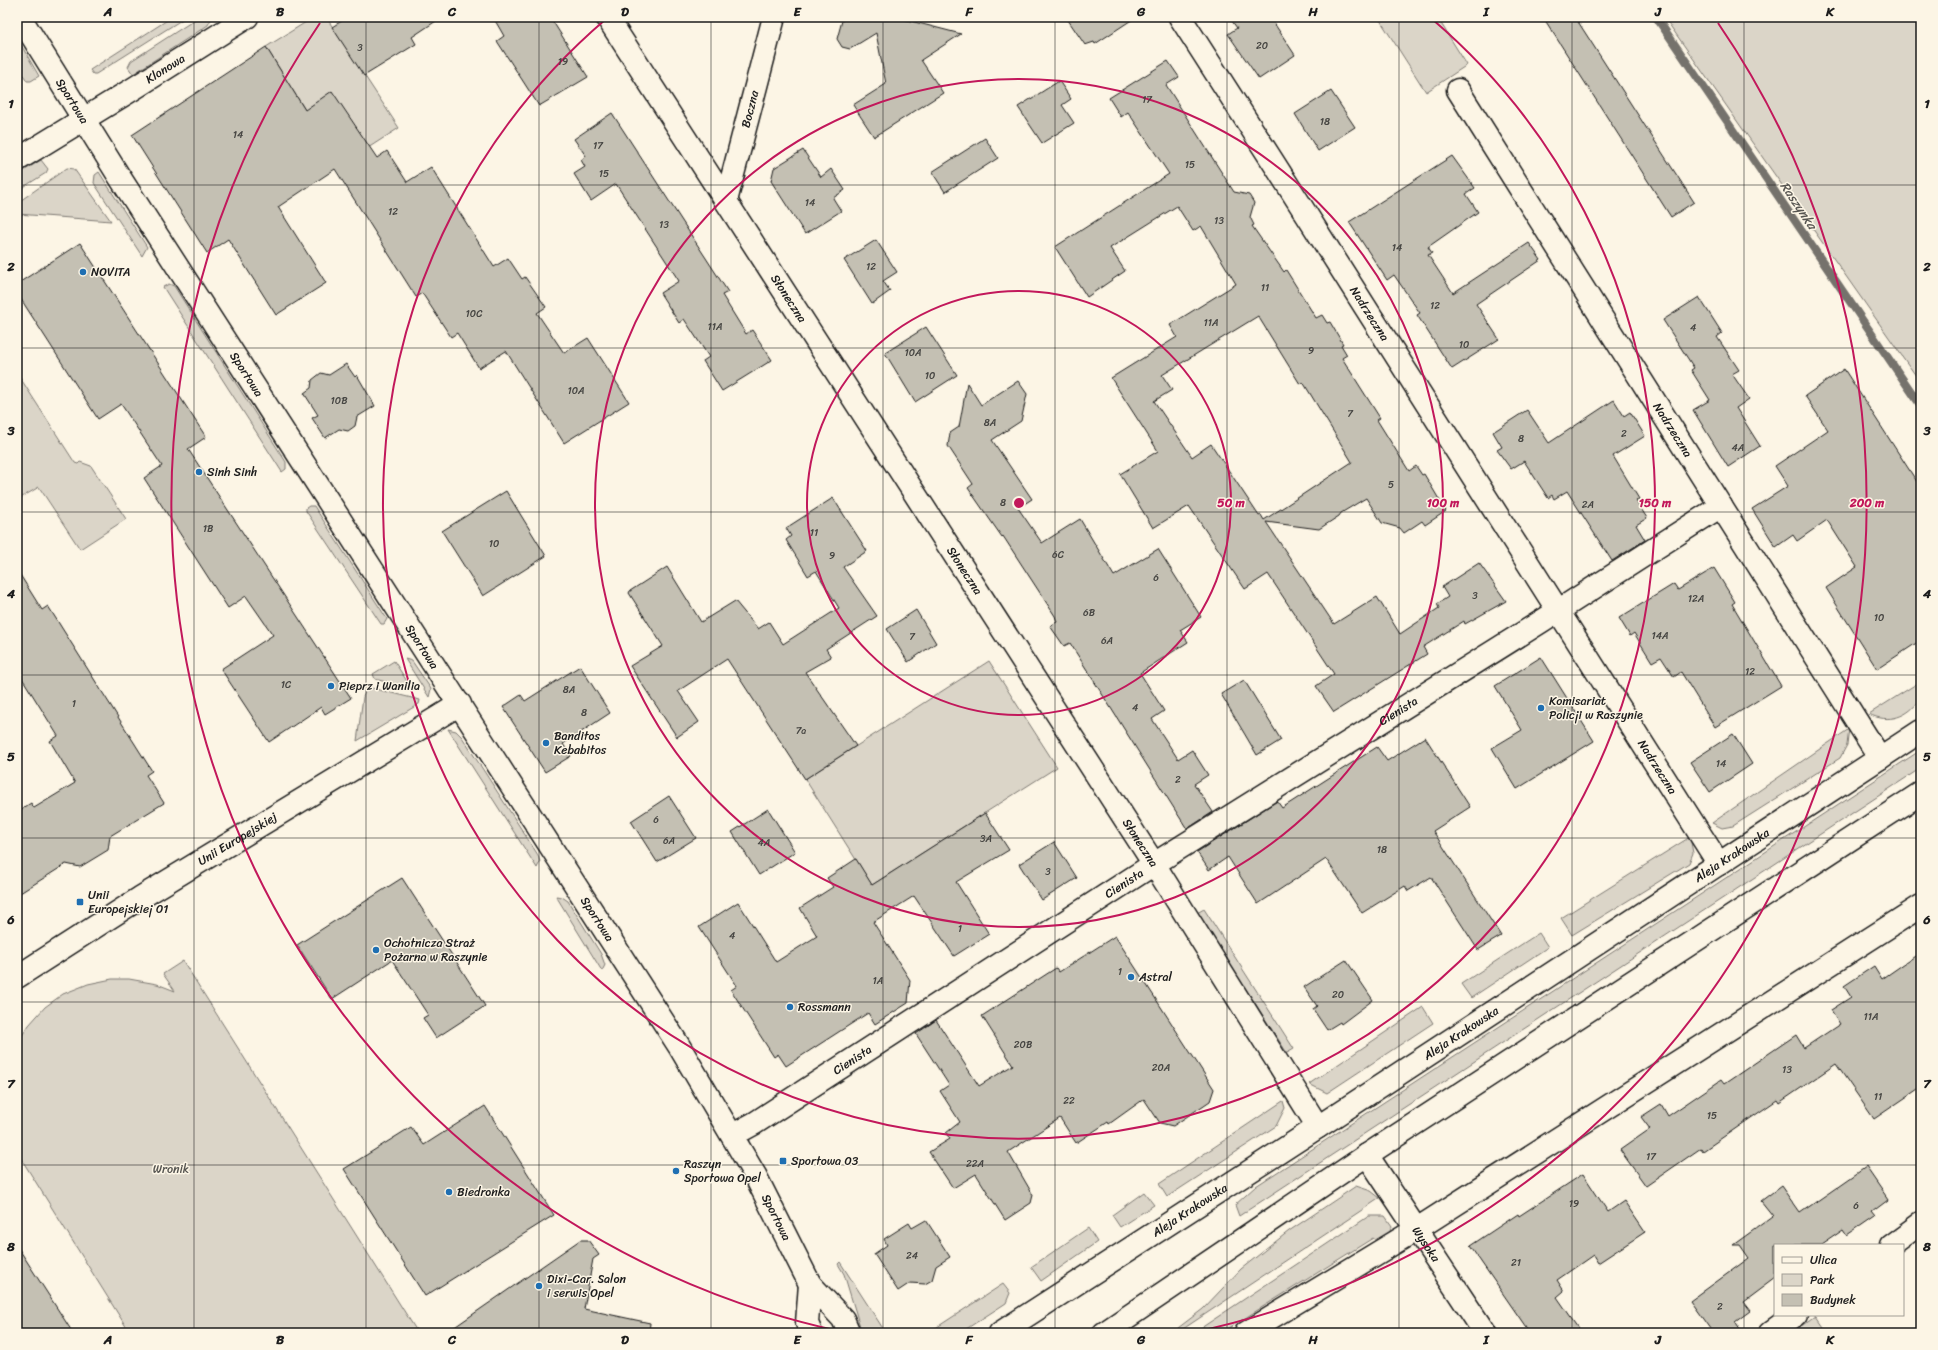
<svg xmlns="http://www.w3.org/2000/svg" width="1938" height="1350" font-family="Sriracha,sans-serif">
<style>
.green{fill:#dbd5c8;stroke:#7c7872}
.lines{fill:none;stroke-linecap:round;stroke-linejoin:round}
.stream{stroke:#75726c;stroke-width:8}
.building{fill:#c4c0b3;stroke:#1c1c1c;fill-rule:evenodd}
.minor-casing{stroke:#1c1c1c;stroke-width:25}
.major-casing{stroke:#1c1c1c;stroke-width:25}
.minor{stroke:#fcf5e5;stroke-width:22}
.major{stroke:#fcf5e5;stroke-width:22}
.grid{fill:none;stroke:#1c1c1c;stroke-width:1;stroke-opacity:0.55}
.ring{fill:none;stroke:#c2185b;stroke-width:2}
.poi-dot{fill:#1f6fb2;stroke:#fcf5e5;stroke-width:1.5}
.labels{text-anchor:middle;stroke-width:3;stroke-linejoin:round;paint-order:stroke}
.number-label{font-size:10px;fill:#464542}
.street-label{font-size:12px;fill:#1c1c1c;stroke:#fcf5e5}
.poi-label{font-size:12px;fill:#1c1c1c;stroke:#fcf5e5;text-anchor:start}
.park-label{font-size:12px;fill:#555450;stroke:#fcf5e5}
.water-label{font-size:13px;font-style:italic;fill:#575551;stroke:#fcf5e5}
.centre{fill:#c2185b;stroke:#fcf5e5;stroke-width:2}
.ring-label{font-size:12px;text-anchor:middle;font-weight:bold;fill:#c2185b;stroke:#fcf5e5;stroke-width:3;stroke-linejoin:round;paint-order:stroke}
.neatline{fill:none;stroke:#1c1c1c;stroke-width:1.5}
.grid-label{font-size:13px;text-anchor:middle;font-weight:bold;fill:#1c1c1c}
</style>
<rect width="100%" height="100%" fill="#fcf5e5"/>
<filter id="ink" filterUnits="userSpaceOnUse"><feTurbulence type="fractalNoise" baseFrequency=".025" numOctaves="2"/><feDisplacementMap in="SourceGraphic" scale="8" xChannelSelector="R" yChannelSelector="G"/><feConvolveMatrix kernelMatrix="1 2 1 2 8 2 1 2 1" color-interpolation-filters="sRGB"/></filter>
<g filter="url(#ink)">
<path class="green" d="M172,17H186L96,74H93L90,70Z
M199,17H212L208,25L133,74L128,67L131,61Z
M314,17H326L399,128L340,166L266,47Z
M1378,17H1437L1467,65L1426,92Z
M1664,17H1921V383Z
M17,38L39,76L31,81H27L17,65Z
M41,160L48,169L46,173L17,191V175Z
M67,168L74,169L111,221L17,214V203Z
M99,172L147,247L142,256L94,183L95,175Z
M169,284L174,286L286,462V469L282,472L163,287Z
M17,373L75,463L78,464L80,462L91,466L126,519L80,549L39,487L17,500Z
M309,506H314L387,619L384,624H381L306,511V508Z
M405,659L412,661L431,689L429,697Z
M394,661L412,689L375,679L373,674Z
M989,661L1057,767L872,885L805,779Z
M1921,681C1921,686 1923,695 1920,699C1909,717 1888,724 1869,714Z
M367,687L420,700L419,704L357,741L363,697Z
M448,729L456,731L462,737L538,855L540,862L537,868Z
M1849,729L1847,745L1840,758L1733,826L1722,828L1712,823Z
M1921,750V768L1239,1216L1235,1205L1256,1186Z
M1690,837L1693,853L1689,863L1572,935L1561,918Z
M556,896L562,897L568,901L601,954L605,965L602,971Z
M1204,909L1294,1049L1287,1053L1197,913Z
M1539,933L1548,947L1471,998L1461,984Z
M183,961L418,1333H130L17,1152V1043L29,1025L45,1007L63,994L88,984L112,979H129L157,984L175,991L163,974Z
M1423,1007L1433,1023L1327,1093L1309,1084Z
M1283,1101L1285,1108L1276,1126L1167,1197L1159,1184Z
M1356,1186L1371,1191L1380,1198L1180,1331L1178,1328L1203,1309L1241,1269L1289,1231Z
M1144,1192L1154,1205L1120,1227L1112,1215Z
M1369,1216H1385L1392,1226L1389,1234L1377,1241L1373,1238L1221,1333L1195,1332Z
M1088,1228L1097,1242L1041,1281L1031,1267Z
M840,1262L884,1330L879,1333H862L844,1274L838,1264Z
M1003,1284L1010,1293L1006,1303L960,1333H928Z
M1815,1317L1826,1333H1792Z"/>
<g class="lines">
<path class="stream" d="M1656,17L1921,406"/>
</g>
<path class="building" d="M348,17H442L412,37L416,44L364,76L332,27Z
M493,17H550L588,77L539,106L497,41L504,36Z
M843,17H900L899,18L961,34L921,60L943,93L874,137L853,105L886,84L876,33L850,49L842,47L837,39Z
M1066,17H1136L1095,44L1094,42L1085,45Z
M1229,17H1270L1295,55L1259,79L1228,34L1237,28Z
M1543,17H1575L1694,202L1671,217Z
M266,47L305,110L332,91L377,158L387,151L407,182L431,167L494,267L508,258L522,279L525,277L546,307L537,313L564,353L588,338L629,402L564,443L506,351L479,368L457,333L451,337L422,293L416,297L335,169L278,207L326,283L276,315L228,239L207,253L132,135Z
M1168,61L1179,77L1166,85L1234,192L1249,195L1254,203L1250,217L1254,225L1252,226L1284,272L1286,270L1316,318L1322,315L1327,323L1330,322L1343,344L1341,345L1347,355L1342,358L1380,418L1377,420L1409,471L1416,466L1422,475L1424,474L1446,511L1425,525L1422,521L1404,533L1400,528L1382,523L1366,498L1341,513L1339,516L1319,529L1266,522L1334,624L1377,597L1400,634L1439,608L1437,604L1448,597L1442,587L1479,563L1506,601L1465,624L1464,621L1423,647L1427,654L1334,712L1316,686L1334,674L1268,574L1245,589L1189,506L1153,528L1120,474L1158,451L1111,378L1177,337L1170,325L1236,284L1201,226L1193,231L1177,206L1110,248L1125,271L1087,297L1055,247L1169,174L1128,112L1121,117L1109,98ZM1258,316L1300,384L1303,382L1352,462L1264,520L1261,515L1259,516L1211,444L1192,457L1154,401L1172,390L1162,375Z
M1059,81L1071,99L1062,105L1074,123L1042,143L1018,107Z
M1331,91L1355,127L1318,151L1295,114Z
M612,113L728,292L722,295L746,334L752,330L772,360L722,391L703,361L709,357L684,319L679,323L660,293L679,281L616,184L591,201L574,174L585,167L581,160L586,156L574,139Z
M985,138L998,158L945,192L932,172Z
M803,150L821,177L831,169L845,190L833,198L841,211L805,234L771,181L774,168Z
M1452,156L1475,188L1466,194L1478,212L1428,247L1432,253L1428,255L1453,293L1529,243L1541,260L1476,304L1499,339L1452,369L1417,315L1420,313L1394,275L1387,280L1349,222Z
M876,240L897,272L883,281L890,291L872,304L844,260Z
M80,243L206,437L188,449L351,698L325,714L321,707L269,742L221,669L273,635L246,596L228,608L144,478L162,466L121,404L98,419L17,293V284Z
M1699,297L1722,333L1717,337L1739,370L1732,374L1749,399L1736,408L1760,446L1728,467L1693,410L1710,400L1691,370L1694,368L1663,320Z
M926,327L957,375L915,402L885,353Z
M346,364L355,377L357,375L375,406L357,417L355,426L348,431L339,429L325,438L312,418L318,415L304,393L311,388L312,380L321,373L329,375Z
M1844,369L1921,488V640L1877,669L1826,588L1857,567L1827,520L1797,541L1793,535L1776,547L1752,509L1788,486L1775,466L1828,430L1805,396Z
M1018,381L1027,394L1021,421L992,440L1032,499L1018,508L1042,543L1080,519L1114,576L1158,549L1201,617L1180,630L1188,642L1140,673L1164,711L1152,719L1178,759L1192,750L1208,775L1194,784L1213,812L1187,829L1070,643L1064,646L1050,626L1057,622L1055,616L1003,536L1002,537L968,488L973,484L948,446L950,433L959,427L967,383L981,405Z
M1614,400L1624,416L1630,412L1645,436L1613,456L1639,499L1636,501L1647,518L1636,525L1645,540L1612,561L1567,491L1554,499L1552,495L1548,498L1524,461L1511,469L1497,450L1502,447L1493,432L1527,410L1549,443Z
M506,491L546,556L483,596L442,531Z
M833,498L867,551L843,567L877,616L826,649L831,657L805,672L856,746L805,779L727,659L678,691L699,722L677,737L630,666L663,646L629,593L630,591L667,567L701,622L735,601L758,629L769,622L783,644L839,608L816,571L808,576L786,540L791,536L786,528Z
M1714,568L1735,602L1732,604L1781,686L1715,727L1681,672L1674,677L1661,657L1652,662L1634,633L1630,636L1619,618L1674,584L1678,590Z
M17,570L42,610L48,606L152,771L146,775L164,803L110,836L108,850L80,867L66,864L17,895V812L31,803L34,808L75,783L50,741L58,736L17,670Z
M916,610L936,643L908,662L887,629Z
M1541,657L1594,741L1517,789L1492,748L1522,730L1495,686Z
M580,666L610,713L563,744L571,756L545,772L503,707L521,695L525,701Z
M1244,680L1281,740L1257,755L1221,694Z
M1733,734L1752,764L1710,792L1690,762Z
M1425,737L1470,807L1433,831L1501,936L1478,950L1431,877L1408,891L1405,886L1362,913L1326,859L1258,904L1228,857L1209,870L1197,852L1277,801L1282,808L1377,747L1387,761Z
M669,796L696,838L657,862L631,821Z
M768,809L795,852L759,875L732,832Z
M985,813L1009,850L956,882L989,934L954,956L914,896L873,922L910,980L908,1003L875,1024L868,1013L786,1066L778,1054L774,1057L731,990L737,986L699,927L738,902L776,962L817,936L800,908L833,887L827,878L856,859L872,885Z
M1054,842L1077,878L1042,900L1019,864Z
M402,878L485,1006L436,1038L423,1018L428,1015L392,960L332,999L297,945Z
M1115,936L1214,1089L1210,1101L1173,1126L1160,1123L1144,1099L1109,1124L1108,1122L1076,1143L1060,1118L1008,1152L1033,1195L1031,1203L1005,1220L976,1174L953,1188L929,1152L950,1139L946,1133L960,1122L940,1091L949,1085L916,1034L936,1020L979,1086L1013,1065L982,1016L1056,968L1059,972Z
M1921,952V1087L1874,1119L1836,1064L1779,1103L1777,1100L1703,1151L1701,1148L1646,1186L1620,1150L1650,1129L1641,1117L1661,1104L1668,1116L1721,1080L1724,1084L1796,1035L1804,1048L1840,1024L1831,1010L1851,997L1844,986L1874,966L1882,979Z
M1346,960L1373,1000L1341,1024L1340,1022L1327,1030L1313,1009L1317,1006L1304,987Z
M485,1106L554,1215L425,1296L344,1169L411,1127L424,1145Z
M1866,1167L1888,1199L1872,1211L1876,1216L1847,1236L1843,1230L1821,1245H1775V1278L1743,1302L1750,1311L1735,1322L1742,1333H1713L1690,1301L1749,1258L1740,1245H1733L1773,1216L1761,1201L1781,1186L1800,1213Z
M1583,1174L1608,1212L1624,1201L1645,1232L1598,1263L1593,1255L1557,1280L1564,1291L1557,1297L1582,1333H1530L1470,1246L1518,1214L1519,1216Z
M926,1220L950,1257L936,1266L932,1280L925,1284L910,1283L898,1291L874,1254L887,1245L884,1239L909,1223L912,1228Z
M580,1240H588L599,1255L593,1259L584,1309L650,1323L649,1333H446Z
M17,1246L73,1333H17Z"/>
<g class="lines">
<g class="minor-casing">
<g id="minor">
<path id="s1" d="M20,17L117,173L679,1046L755,1175L810,1284L843,1319L849,1333"/>
<path id="s2" d="M607,17L1154,864L1318,1127"/>
<path id="s3" d="M1180,17L1275,165L1719,864"/>
<path id="s4" d="M1458,90L1880,758"/>
<path id="s5" d="M17,160L133,89L247,17"/>
<path id="s6" d="M726,201L774,17"/>
<path id="s7" d="M17,977L140,898L460,704"/>
<path id="s8" d="M733,1135L755,1123L1154,864L1542,621L1721,506"/>
<path id="s9" d="M1367,1155L1485,1333"/>
<path d="M1891,1245L1921,1223"/>
<path d="M810,1284L807,1323L811,1333"/>
<path d="M1246,1333L1417,1229L1921,906"/>
<path d="M1771,1333L1796,1315"/>
</g>
</g>
<g class="major-casing">
<g id="major">
<path id="s10" d="M1000,1333L1318,1127L1921,731"/>
<path d="M1104,1333L1367,1155L1921,793"/>
</g>
</g>
<use href="#minor" class="minor"/>
<use href="#major" class="major"/>
</g>
</g>
<path class="grid" d="M194,17V1333M366,17V1333M539,17V1333M711,17V1333M883,17V1333M1055,17V1333M1227,17V1333M1399,17V1333M1572,17V1333M1744,17V1333M17,185H1921M17,348H1921M17,512H1921M17,675H1921M17,838H1921M17,1002H1921M17,1165H1921"/>
<g class="ring">
<circle cx="1019" cy="503" r="212"/>
<circle cx="1019" cy="503" r="424"/>
<path d="M1432 19A636 636 0 1 1 606 19"/>
<path d="M843 1332A848 848 0 0 1 320 23M1718 23A848 848 0 0 1 1195 1332"/>
</g>
<g class="poi-dot">
<circle cx="83" cy="272" r="4"/>
<circle cx="199" cy="472" r="4"/>
<circle cx="331" cy="686" r="4"/>
<circle cx="1541" cy="708" r="4"/>
<circle cx="546" cy="743" r="4"/>
<rect x="76" y="898" width="8" height="8" rx="2"/>
<circle cx="376" cy="950" r="4"/>
<circle cx="1131" cy="977" r="4"/>
<circle cx="790" cy="1007" r="4"/>
<rect x="779" y="1157" width="8" height="8" rx="2"/>
<circle cx="676" cy="1171" r="4"/>
<circle cx="449" cy="1192" r="4"/>
<circle cx="539" cy="1286" r="4"/>
</g>
<g class="labels">
<g class="number-label">
<text x="1262" y="49">20</text>
<text x="360" y="51">3</text>
<text x="563" y="65">19</text>
<text x="1147" y="103">17</text>
<text x="1325" y="125">18</text>
<text x="238" y="138">14</text>
<text x="598" y="149">17</text>
<text x="1190" y="168">15</text>
<text x="604" y="177">15</text>
<text x="810" y="206">14</text>
<text x="393" y="215">12</text>
<text x="1219" y="224">13</text>
<text x="664" y="228">13</text>
<text x="1397" y="251">14</text>
<text x="871" y="270">12</text>
<text x="1265" y="291">11</text>
<text x="1435" y="309">12</text>
<text x="474" y="317">10C</text>
<text x="1211" y="326">11A</text>
<text x="715" y="330">11A</text>
<text x="1693" y="331">4</text>
<text x="1464" y="348">10</text>
<text x="1311" y="354">9</text>
<text x="913" y="356">10A</text>
<text x="930" y="379">10</text>
<text x="576" y="394">10A</text>
<text x="339" y="404">10B</text>
<text x="1350" y="417">7</text>
<text x="990" y="426">8A</text>
<text x="1624" y="437">2</text>
<text x="1521" y="442">8</text>
<text x="1738" y="451">4A</text>
<text x="1391" y="488">5</text>
<text x="1003" y="506">8</text>
<text x="1588" y="508">2A</text>
<text x="208" y="532">1B</text>
<text x="814" y="536">11</text>
<text x="494" y="547">10</text>
<text x="1058" y="558">6C</text>
<text x="832" y="559">9</text>
<text x="1156" y="581">6</text>
<text x="1475" y="599">3</text>
<text x="1696" y="602">12A</text>
<text x="1089" y="616">6B</text>
<text x="1879" y="621">10</text>
<text x="1660" y="639">14A</text>
<text x="912" y="640">7</text>
<text x="1107" y="644">6A</text>
<text x="1750" y="675">12</text>
<text x="286" y="688">1C</text>
<text x="569" y="693">8A</text>
<text x="74" y="707">1</text>
<text x="1135" y="711">4</text>
<text x="584" y="716">8</text>
<text x="801" y="734">7a</text>
<text x="1721" y="767">14</text>
<text x="1178" y="783">2</text>
<text x="656" y="823">6</text>
<text x="986" y="842">3A</text>
<text x="669" y="844">6A</text>
<text x="764" y="846">4A</text>
<text x="1382" y="853">18</text>
<text x="1048" y="875">3</text>
<text x="960" y="932">1</text>
<text x="732" y="939">4</text>
<text x="1120" y="975">1</text>
<text x="878" y="984">1A</text>
<text x="1338" y="998">20</text>
<text x="1871" y="1020">11A</text>
<text x="1023" y="1048">20B</text>
<text x="1161" y="1071">20A</text>
<text x="1787" y="1073">13</text>
<text x="1878" y="1100">11</text>
<text x="1069" y="1104">22</text>
<text x="1712" y="1119">15</text>
<text x="1651" y="1160">17</text>
<text x="975" y="1167">22A</text>
<text x="1574" y="1207">19</text>
<text x="1856" y="1209">6</text>
<text x="912" y="1259">24</text>
<text x="1516" y="1266">21</text>
<text x="1720" y="1310">2</text>
</g>
<g class="street-label">
<text dy="4" stroke="none"><textPath href="#s5" startOffset="174">Klonowa</textPath></text>
<text dy="4" stroke="none"><textPath href="#s1" startOffset="99">Sportowa</textPath></text>
<text dy="4" stroke="none"><textPath href="#s6" startOffset="95">Boczna</textPath></text>
<text dy="4" stroke="none"><textPath href="#s2" startOffset="335">Słoneczna</textPath></text>
<text dy="4" stroke="none"><textPath href="#s3" startOffset="352">Nadrzeczna</textPath></text>
<text dy="4" stroke="none"><textPath href="#s1" startOffset="423">Sportowa</textPath></text>
<text dy="4" stroke="none"><textPath href="#s4" startOffset="402">Nadrzeczna</textPath></text>
<text dy="4" stroke="none"><textPath href="#s2" startOffset="659">Słoneczna</textPath></text>
<text dy="4" stroke="none"><textPath href="#s1" startOffset="747">Sportowa</textPath></text>
<text dy="4" stroke="none"><textPath href="#s8" startOffset="789">Cienista</textPath></text>
<text dy="4" stroke="none"><textPath href="#s3" startOffset="889">Nadrzeczna</textPath></text>
<text dy="4" stroke="none"><textPath href="#s7" startOffset="260">Unii Europejskiej</textPath></text>
<text dy="4" stroke="none"><textPath href="#s2" startOffset="983">Słoneczna</textPath></text>
<text dy="4" stroke="none"><textPath href="#s10" startOffset="874">Aleja Krakowska</textPath></text>
<text dy="4" stroke="none"><textPath href="#s8" startOffset="465">Cienista</textPath></text>
<text dy="4" stroke="none"><textPath href="#s1" startOffset="1071">Sportowa</textPath></text>
<text dy="4" stroke="none"><textPath href="#s10" startOffset="550">Aleja Krakowska</textPath></text>
<text dy="4" stroke="none"><textPath href="#s8" startOffset="141">Cienista</textPath></text>
<text dy="4" stroke="none"><textPath href="#s10" startOffset="226">Aleja Krakowska</textPath></text>
<text dy="4" stroke="none"><textPath href="#s1" startOffset="1419">Sportowa</textPath></text>
<text dy="4" stroke="none"><textPath href="#s9" startOffset="107">Wysoka</textPath></text>
</g>
<g class="poi-label">
<text x="91" y="276">NOVITA</text>
<text x="207" y="476">Sinh Sinh</text>
<text x="339" y="690">Pieprz i Wanilia</text>
<text x="1549" y="705">Komisariat<tspan x="1549" dy="14">Policji w Raszynie</tspan></text>
<text x="554" y="740">Banditos<tspan x="554" dy="14">Kebabitos</tspan></text>
<text x="88" y="899">Unii<tspan x="88" dy="14">Europejskiej 01</tspan></text>
<text x="384" y="947">Ochotnicza Straż<tspan x="384" dy="14">Pożarna w Raszynie</tspan></text>
<text x="1139" y="981">Astral</text>
<text x="798" y="1011">Rossmann</text>
<text x="791" y="1165">Sportowa 03</text>
<text x="684" y="1168">Raszyn<tspan x="684" dy="14">Sportowa Opel</tspan></text>
<text x="457" y="1196">Biedronka</text>
<text x="547" y="1283">Dixi-Car. Salon<tspan x="547" dy="14">i serwis Opel</tspan></text>
</g>
<g class="park-label">
<text x="171" y="1173">Wronik</text>
</g>
<g class="water-label">
<text transform="translate(1799 205) rotate(56)" y="5">Raszynka</text>
</g>
</g>
<circle cx="1019" cy="503" r="6" class="centre"/>
<g class="ring-label">
<text x="1231" y="507">50 m</text>
<text x="1443" y="507">100 m</text>
<text x="1655" y="507">150 m</text>
<text x="1867" y="507">200 m</text>
</g>
<rect width="1938" height="1350" fill="none" stroke="#fcf5e5" stroke-width="44"/>
<rect x="1774" y="1244" width="130" height="72" fill="#fcf5e5" stroke="#a29e95"/>
<rect x="1782" y="1257" width="20" height="6" fill="#fcf5e5" stroke="#a29e95"/>
<text x="1810" y="1264" font-size="12" fill="#1c1c1c">Ulica</text>
<rect x="1782" y="1274" width="20" height="12" fill="#dbd5c8" stroke="#a29e95"/>
<text x="1810" y="1284" font-size="12" fill="#1c1c1c">Park</text>
<rect x="1782" y="1294" width="20" height="12" fill="#c4c0b3" stroke="#a29e95"/>
<text x="1810" y="1304" font-size="12" fill="#1c1c1c">Budynek</text>
<rect x="22" y="22" width="1894" height="1306" class="neatline"/>
<g class="grid-label">
<text x="108" y="16">A</text>
<text x="280" y="16">B</text>
<text x="452" y="16">C</text>
<text x="625" y="16">D</text>
<text x="797" y="16">E</text>
<text x="969" y="16">F</text>
<text x="1141" y="16">G</text>
<text x="1313" y="16">H</text>
<text x="1486" y="16">I</text>
<text x="1658" y="16">J</text>
<text x="1830" y="16">K</text>
<text x="11" y="108">1</text>
<text x="1927" y="108">1</text>
<text x="11" y="271">2</text>
<text x="1927" y="271">2</text>
<text x="11" y="435">3</text>
<text x="1927" y="435">3</text>
<text x="11" y="598">4</text>
<text x="1927" y="598">4</text>
<text x="11" y="761">5</text>
<text x="1927" y="761">5</text>
<text x="11" y="924">6</text>
<text x="1927" y="924">6</text>
<text x="11" y="1088">7</text>
<text x="1927" y="1088">7</text>
<text x="11" y="1251">8</text>
<text x="1927" y="1251">8</text>
<text x="108" y="1344">A</text>
<text x="280" y="1344">B</text>
<text x="452" y="1344">C</text>
<text x="625" y="1344">D</text>
<text x="797" y="1344">E</text>
<text x="969" y="1344">F</text>
<text x="1141" y="1344">G</text>
<text x="1313" y="1344">H</text>
<text x="1486" y="1344">I</text>
<text x="1658" y="1344">J</text>
<text x="1830" y="1344">K</text>
</g>
</svg>
